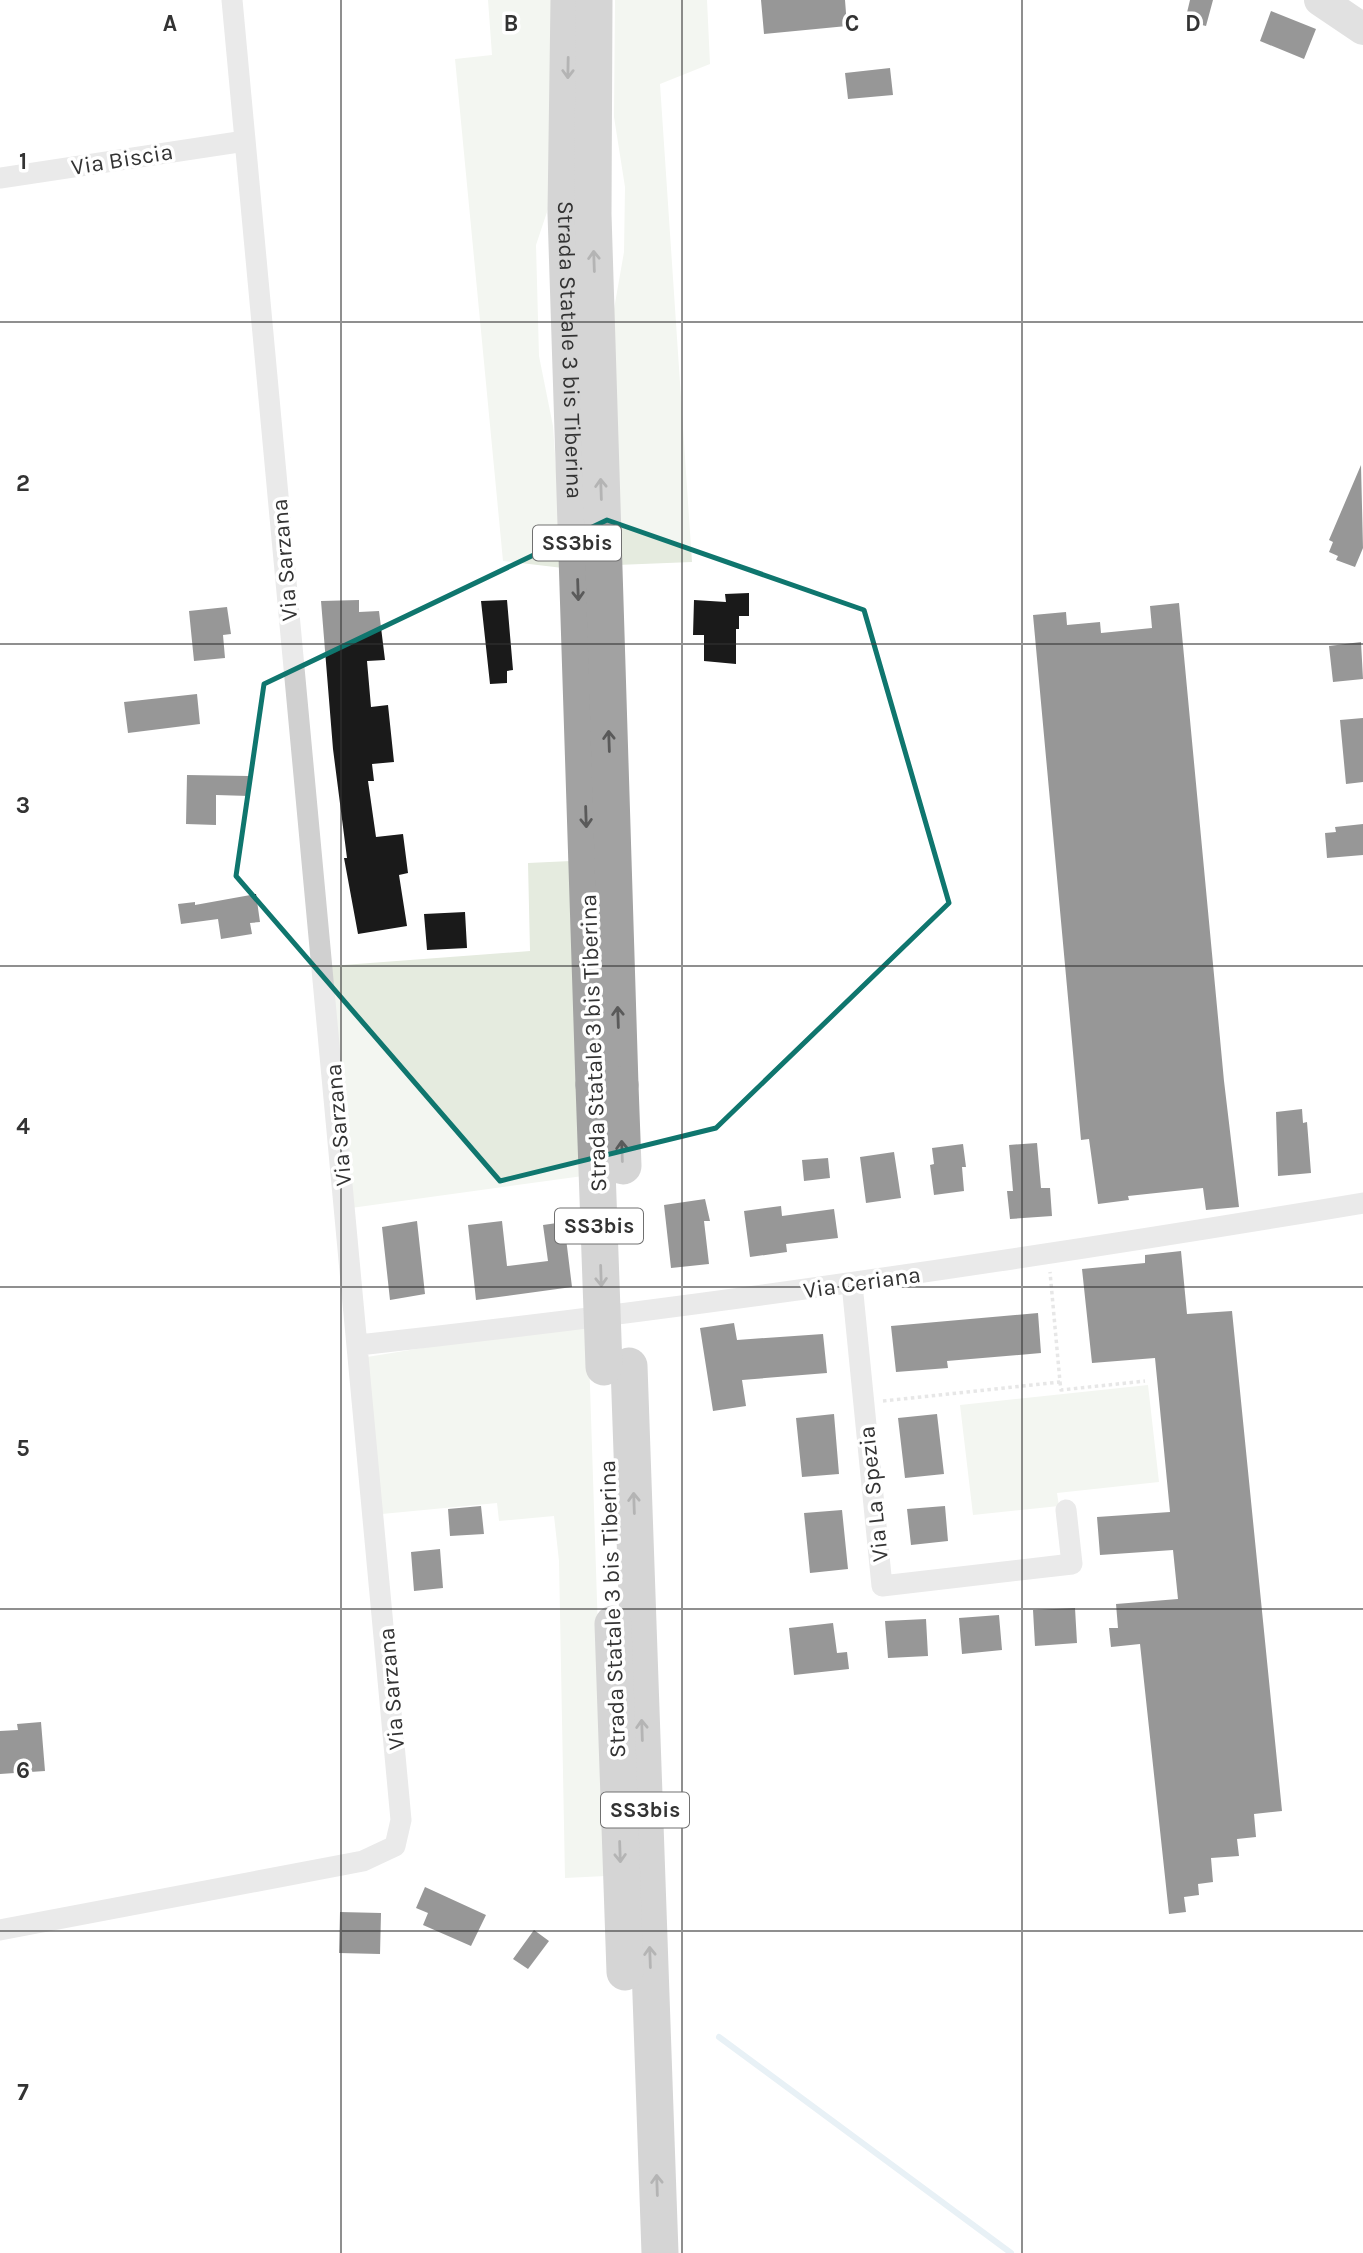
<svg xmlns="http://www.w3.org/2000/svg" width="1363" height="2253" font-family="Karla,sans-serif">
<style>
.green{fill:#e5ebdf}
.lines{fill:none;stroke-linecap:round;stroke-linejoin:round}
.stream{stroke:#cddfea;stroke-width:6}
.building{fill:#1a1a1a}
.path{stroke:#cacaca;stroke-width:3.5;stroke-dasharray:3.5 3.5;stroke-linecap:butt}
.minor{stroke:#d0d0d0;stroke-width:21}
.secondary{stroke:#bdbdbd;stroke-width:32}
.trunk{stroke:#a2a2a2;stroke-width:37}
.trunk-bridge{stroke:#a2a2a2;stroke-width:37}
.oneway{stroke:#5a5a5a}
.marked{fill:none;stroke:#0f766e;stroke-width:5;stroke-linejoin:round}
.grid{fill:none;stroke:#333;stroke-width:2;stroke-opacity:0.55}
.labels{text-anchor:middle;stroke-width:7;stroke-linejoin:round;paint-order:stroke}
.shield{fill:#fff;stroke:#707070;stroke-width:2}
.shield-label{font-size:21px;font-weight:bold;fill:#333}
.street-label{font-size:23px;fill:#333;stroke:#fff}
.grid-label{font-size:23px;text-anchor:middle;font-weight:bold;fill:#333;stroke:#fff;stroke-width:7;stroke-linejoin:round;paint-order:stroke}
</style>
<rect width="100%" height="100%" fill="#fff"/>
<path class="green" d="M488,0H556L552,197L536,245L539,356L553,426L563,568L503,561L455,59L492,55Z
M615,0H707L710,64L660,84L692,562L617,565L610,332L624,252L625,187L614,117Z
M571,861L583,1176L351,1208L330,966L530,951L528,863Z
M588,1325L606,1876L565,1878L559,1561L554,1516L499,1521L497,1503L382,1514L367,1357L545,1328Z
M1148,1385L1159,1482L1057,1493L1059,1506L973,1515L960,1405Z"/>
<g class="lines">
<path class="stream" d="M719,2037L1011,2253"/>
</g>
<path class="building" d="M761,0H845L847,26L764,34Z
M1190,0H1213L1206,26L1185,21Z
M1271,11L1316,29L1304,59L1260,41Z
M890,68L893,95L848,99L845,73Z
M1361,465L1363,548L1355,567L1336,560L1338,556L1329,552L1333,542L1329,540Z
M749,593V616H739V629H736V664L704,661V635H693L694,600L726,602L725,594Z
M359,600V612L379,611L385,660L367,661L371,707L388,705L394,762L372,764L374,781H368L376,837L403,834L408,873L399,875L407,926L358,934L344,858H347L333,749L321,601Z
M507,600L513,670L507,671V683L490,684L481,601Z
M1179,603L1224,1081L1239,1207L1206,1210L1203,1188L1128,1196L1129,1200L1098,1204L1089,1139L1081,1140L1033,615L1066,612L1067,625L1100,622L1101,633L1152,628L1150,606Z
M227,607L231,634L223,635L225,658L194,661L189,611Z
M1361,642L1363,679L1333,682L1329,646Z
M197,694L200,724L128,733L124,702Z
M1363,718V782L1346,784L1340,720Z
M187,775L249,776V796L216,795V825L186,824Z
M1363,824V855L1327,858L1325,833L1336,832L1335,827Z
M256,894L260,922L250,923L252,934L221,939L218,919L181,924L178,904L195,902V905Z
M465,912L467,948L427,950L424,914Z
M1302,1109L1303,1123L1307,1122L1311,1173L1278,1176L1276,1112Z
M1037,1143L1041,1188H1050L1052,1216L1010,1219L1007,1191H1013L1009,1145Z
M963,1144L966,1167H962L964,1191L934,1195L930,1165L934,1164L932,1148Z
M894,1152L901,1198L866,1203L860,1157Z
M828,1158L830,1178L804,1181L802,1160Z
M705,1199L710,1221H704L709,1264L671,1268L664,1205Z
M781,1206L782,1216L834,1209L838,1238L786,1244L787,1252L750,1257L744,1211Z
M417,1221L425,1294L390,1300L382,1227Z
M502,1221L507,1266L548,1261L543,1225L564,1222L572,1287L476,1300L468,1225Z
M1181,1251L1187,1314L1232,1311L1282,1811L1254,1814L1256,1837L1237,1839L1239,1856L1211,1858L1213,1882L1198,1884L1199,1895L1184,1897L1186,1912L1169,1914L1140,1644L1111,1647L1109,1628H1118L1116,1604L1178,1599L1173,1550L1100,1555L1097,1517L1170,1512L1155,1358L1092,1363L1082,1269L1145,1263V1255Z
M1038,1313L1041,1353L947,1361L948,1368L896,1372L891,1326Z
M734,1323L737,1340L823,1334L827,1373L742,1380L746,1406L713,1411L700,1328Z
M834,1414L839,1474L802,1477L796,1418Z
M937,1414L944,1474L905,1478L898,1418Z
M481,1506L484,1534L450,1536L448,1509Z
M945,1506L948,1541L911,1545L907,1509Z
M842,1510L848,1569L810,1573L804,1513Z
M440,1549L443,1588L414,1591L411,1552Z
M1075,1608L1077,1643L1035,1646L1033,1610Z
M999,1615L1002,1650L962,1654L959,1618Z
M926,1619L928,1656L888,1658L885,1621Z
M833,1623L837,1653L847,1652L849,1669L794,1675L789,1628Z
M41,1722L45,1771L0,1774V1731L18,1730L17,1724Z
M425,1887L486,1915L471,1946L423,1925L428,1913L416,1908Z
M340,1912L381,1913L380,1954L339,1953Z
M534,1930L549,1941L528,1969L513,1959Z"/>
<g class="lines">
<path class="path" d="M1060,1382L1061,1390L1145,1381
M883,1401L1060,1382L1050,1272"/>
<path class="minor" d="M0,178L245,141
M852,1284L882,1586L1072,1564L1066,1510
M359,1345C695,1308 1029,1259 1363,1203
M0,1930L363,1861L395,1846L401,1820L232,0"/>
<path class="secondary" d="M1320,0L1363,29"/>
<g class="trunk">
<path id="s1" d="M569,0L566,213L594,1085"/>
<path d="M594,0L593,214L620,1085"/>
<path d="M629,1366L660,2253"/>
<path d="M613,1624L625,1972"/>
</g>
<path class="trunk-bridge" d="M594,1085L604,1367
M620,1085L623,1166"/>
</g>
<defs><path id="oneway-shaft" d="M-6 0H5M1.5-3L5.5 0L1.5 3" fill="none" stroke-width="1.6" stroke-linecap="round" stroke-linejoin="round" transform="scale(1.75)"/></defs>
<g class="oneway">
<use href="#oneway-shaft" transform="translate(568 68) rotate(91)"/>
<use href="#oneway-shaft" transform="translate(594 261) rotate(-92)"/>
<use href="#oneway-shaft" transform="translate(601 489) rotate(-92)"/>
<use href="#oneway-shaft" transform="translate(578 590) rotate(88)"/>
<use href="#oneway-shaft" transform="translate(609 741) rotate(-92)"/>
<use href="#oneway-shaft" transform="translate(586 817) rotate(88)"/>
<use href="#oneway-shaft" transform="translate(618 1017) rotate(-92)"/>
<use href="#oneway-shaft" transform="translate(622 1151) rotate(-92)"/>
<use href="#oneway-shaft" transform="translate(601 1276) rotate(88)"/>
<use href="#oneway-shaft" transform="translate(634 1503) rotate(-92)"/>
<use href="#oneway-shaft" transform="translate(642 1730) rotate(-92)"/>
<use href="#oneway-shaft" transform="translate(620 1852) rotate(88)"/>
<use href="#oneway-shaft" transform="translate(650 1957) rotate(-92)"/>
<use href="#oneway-shaft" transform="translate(657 2185) rotate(-92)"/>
</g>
<path d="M0 0H1363V2253H0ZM607,520L864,610L949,903L716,1128L500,1181L236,876L264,684Z" fill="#fff" fill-opacity=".55" fill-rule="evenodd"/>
<path class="marked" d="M607,520L864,610L949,903L716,1128L500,1181L236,876L264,684Z"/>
<path class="grid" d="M341,0V2253M682,0V2253M1022,0V2253M0,322H1363M0,644H1363M0,966H1363M0,1287H1363M0,1609H1363M0,1931H1363"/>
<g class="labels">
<g class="shield">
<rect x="533" y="525.5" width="88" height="35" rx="5"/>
<rect x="555" y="1208.5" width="88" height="35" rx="5"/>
<rect x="601" y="1792.5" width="88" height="35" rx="5"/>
</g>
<g class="shield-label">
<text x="577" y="550">SS3bis</text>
<text x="599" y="1233">SS3bis</text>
<text x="645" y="1817">SS3bis</text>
</g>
<g class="street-label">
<text transform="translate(122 159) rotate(-9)" y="8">Via Biscia</text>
<text dy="8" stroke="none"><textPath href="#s1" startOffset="350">Strada Statale 3 bis Tiberina</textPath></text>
<text transform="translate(284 560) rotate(-95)" y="8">Via Sarzana</text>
<text transform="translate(593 1043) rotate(-92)" y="8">Strada Statale 3 bis Tiberina</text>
<text transform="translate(338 1125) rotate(-95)" y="8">Via Sarzana</text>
<text transform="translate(862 1282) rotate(-8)" y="8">Via Ceriana</text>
<text transform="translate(873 1494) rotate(-96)" y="8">Via La Spezia</text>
<text transform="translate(612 1609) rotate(-92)" y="8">Strada Statale 3 bis Tiberina</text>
<text transform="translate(391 1689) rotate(-95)" y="8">Via Sarzana</text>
</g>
</g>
<g class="grid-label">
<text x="170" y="31">A</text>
<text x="511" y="31">B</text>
<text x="852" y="31">C</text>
<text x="1193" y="31">D</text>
<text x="23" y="169">1</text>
<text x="23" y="491">2</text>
<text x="23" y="813">3</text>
<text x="23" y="1134">4</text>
<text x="23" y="1456">5</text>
<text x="23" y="1778">6</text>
<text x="23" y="2100">7</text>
</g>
</svg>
